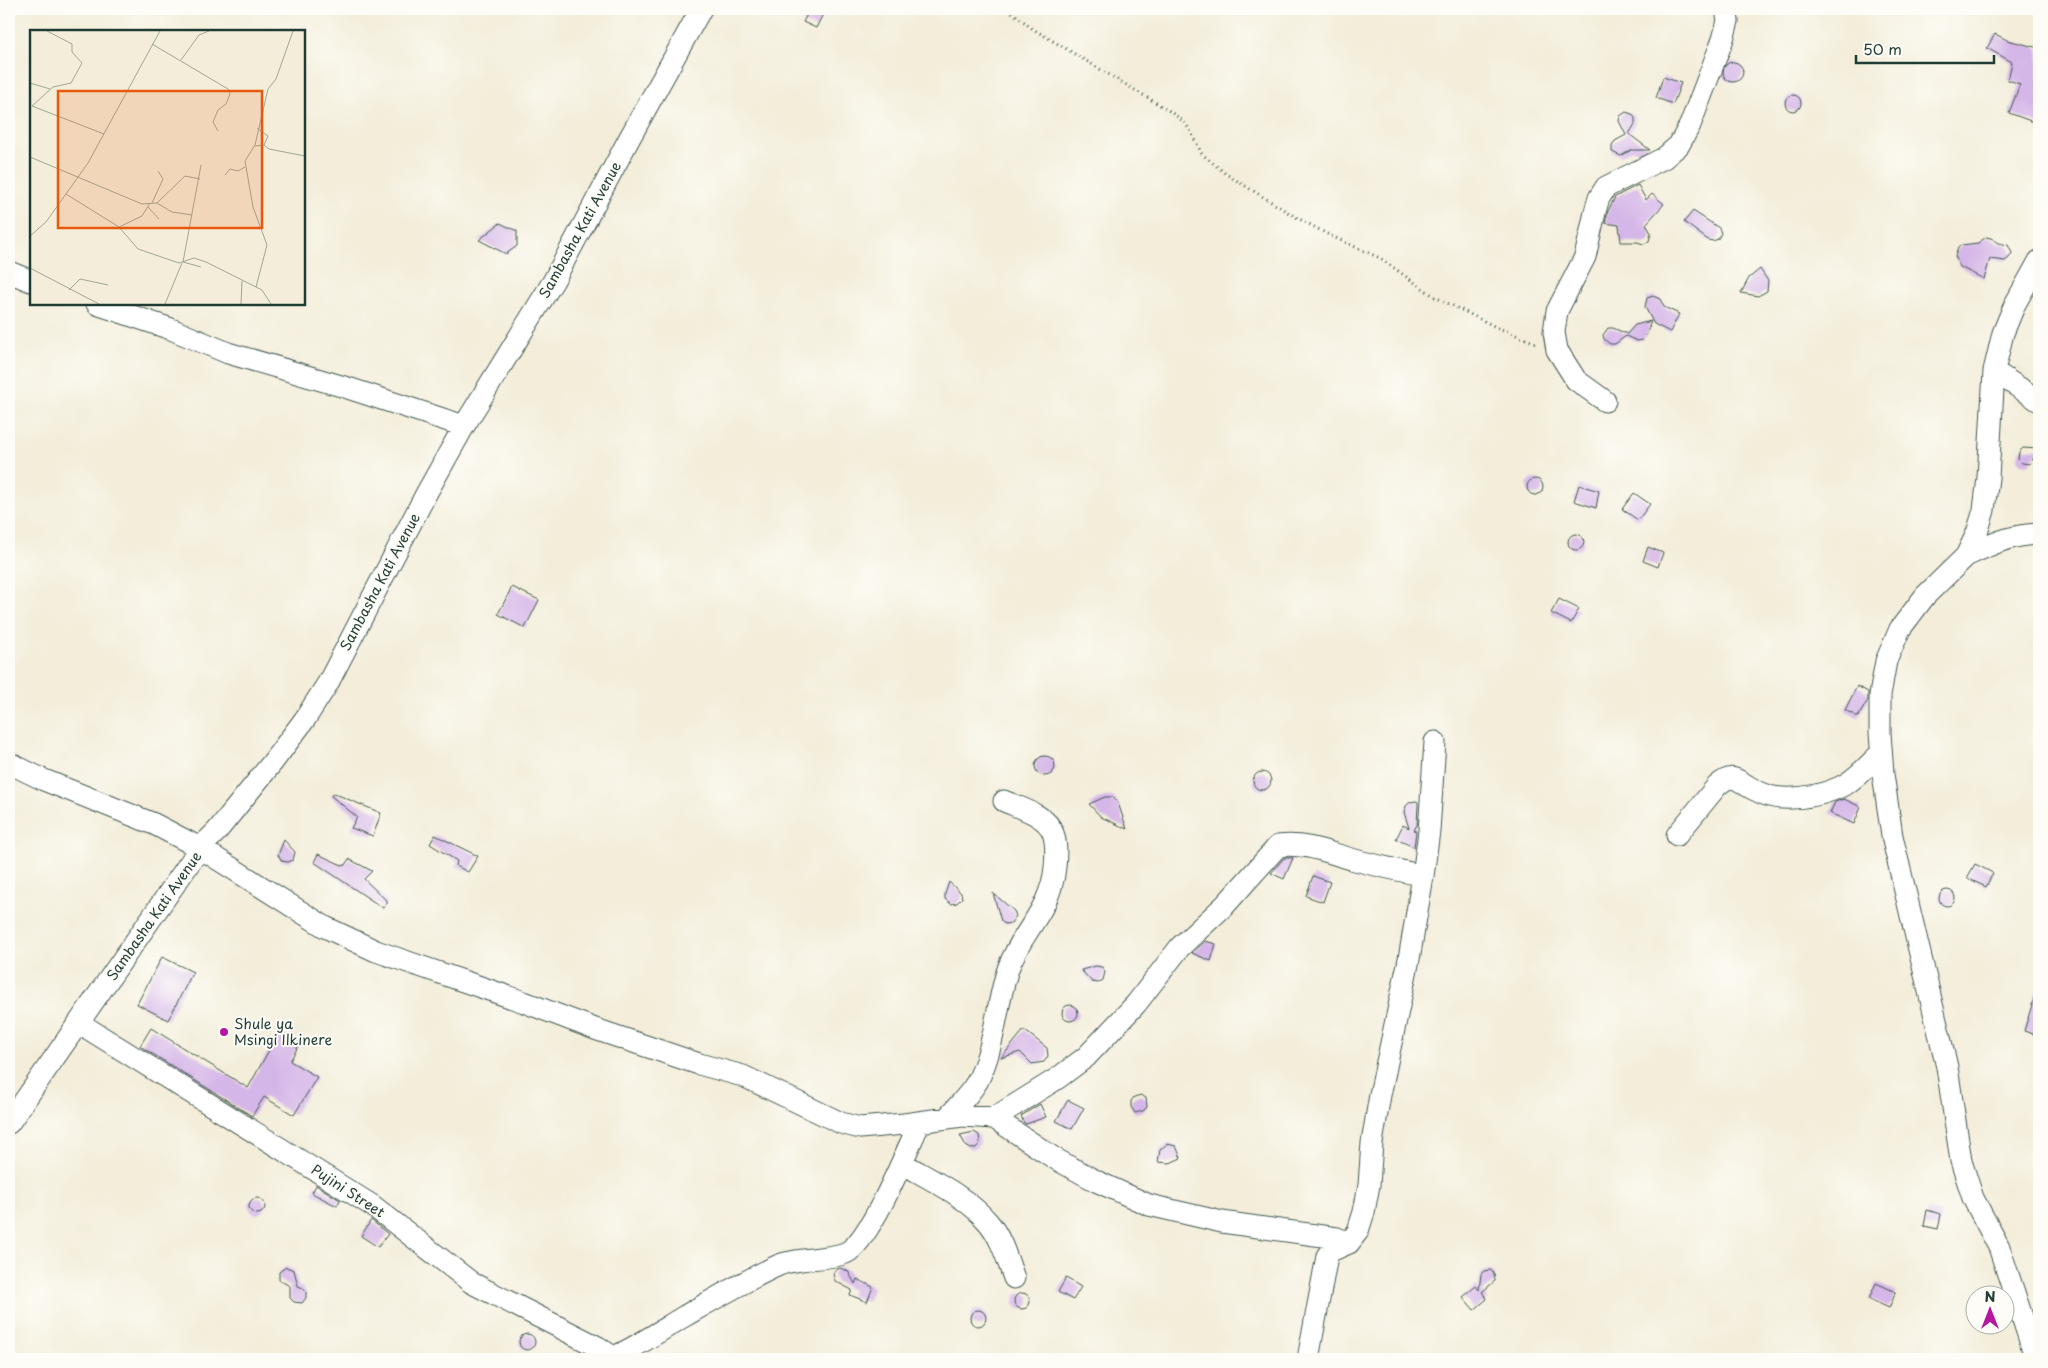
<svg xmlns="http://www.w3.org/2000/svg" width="2048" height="1368" font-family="'Playpen Sans',sans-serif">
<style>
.building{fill:#d5b6e8}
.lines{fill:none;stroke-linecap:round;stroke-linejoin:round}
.minor-casing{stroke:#3f574d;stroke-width:23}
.path{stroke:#3f574d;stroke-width:3;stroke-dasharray:1 4;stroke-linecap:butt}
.minor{stroke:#fff;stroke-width:21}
.poi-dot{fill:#b5179e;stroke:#fdfcf7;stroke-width:2}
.labels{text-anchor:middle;stroke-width:4;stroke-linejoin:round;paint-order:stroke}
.street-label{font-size:14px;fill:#1f3d34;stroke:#fdfcf7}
.poi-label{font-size:14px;fill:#1f3d34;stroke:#fdfcf7;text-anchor:start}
.inset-road{fill:none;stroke:#9ea797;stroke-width:1}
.view{fill:#e8590c;fill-opacity:0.15;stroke:#e8590c;stroke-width:2.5}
.inset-edge{fill:none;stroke:#1f3d34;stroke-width:2.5}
</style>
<rect width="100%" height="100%" fill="#fdfcf7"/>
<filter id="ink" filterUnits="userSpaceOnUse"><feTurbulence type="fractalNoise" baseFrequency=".02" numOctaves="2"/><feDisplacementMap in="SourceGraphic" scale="10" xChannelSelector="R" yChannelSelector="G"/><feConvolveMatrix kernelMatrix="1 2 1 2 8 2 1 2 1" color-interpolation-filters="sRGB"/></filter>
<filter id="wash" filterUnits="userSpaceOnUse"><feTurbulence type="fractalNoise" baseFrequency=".0096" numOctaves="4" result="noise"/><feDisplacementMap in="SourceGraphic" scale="20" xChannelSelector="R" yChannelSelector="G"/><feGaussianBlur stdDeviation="1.12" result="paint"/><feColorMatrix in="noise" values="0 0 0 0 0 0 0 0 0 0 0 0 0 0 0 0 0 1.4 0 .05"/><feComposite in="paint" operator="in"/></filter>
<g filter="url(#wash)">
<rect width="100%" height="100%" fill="#f3edd9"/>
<g id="blocks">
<path class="building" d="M810,9H816L823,14L816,28L803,22Z
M1995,34L2007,40L2039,48V124L2009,113L2020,84L2008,80L2012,62L1987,48Z
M1723 72a10 10 0 1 1 20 0a10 10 0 1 1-20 0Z
M1663,77L1681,83L1673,104L1656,98Z
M1785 103a8 8 0 1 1 16 0a8 8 0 1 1-16 0Z
M1626,112L1632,114L1635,118V124L1629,134L1650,150H1631L1621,156L1612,152V145L1615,141L1626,135L1619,121L1620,116Z
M1638,185L1646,200L1652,194L1664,204L1646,224L1651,233L1649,241L1644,244L1637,242H1621L1619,225L1605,223L1608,211L1615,197Z
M1693,211L1719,228L1721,233L1718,239L1713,241L1708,240L1684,222Z
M500,223L517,231V246L506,254L479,240Z
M1986,237L1991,238L1998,243L2008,245L2012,253L2009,258L2005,261L1990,259L1984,279L1960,267L1955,256L1958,248L1961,245L1978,243Z
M1760,269L1768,281L1767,291L1758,296L1741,293L1749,278Z
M1653,296L1660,299L1664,307L1679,314L1670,332L1654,324L1645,307L1647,298Z
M1651,321L1646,336L1642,340L1637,341L1626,336L1615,344H1610L1604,339L1603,335L1608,328H1613L1627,334L1635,325Z
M2023,448L2039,449L2030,464L2022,463L2018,459L2019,452Z
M1527 487a8 8 0 1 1 16 0a8 8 0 1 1-16 0Z
M1579,485L1599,491L1596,508L1574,501Z
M1634,493L1650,504L1638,520L1622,509Z
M1568 542a8 8 0 1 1 16 0a8 8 0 1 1-16 0Z
M1648,547L1663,553L1658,567L1643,561Z
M512,587L539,600L525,628L498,614Z
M1559,599L1579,609L1571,623L1551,613Z
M1857,686L1868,692V700L1858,717L1845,710Z
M1035 766a10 10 0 1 1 20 0a10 10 0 1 1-20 0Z
M1253 781a9 9 0 1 1 18 0a9 9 0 1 1-18 0Z
M333,793L381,813L373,836L351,828L357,817L331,796Z
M1105,797H1113L1118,803L1127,829L1101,817L1089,804Z
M1844,799L1861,807L1854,824L1830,813L1835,802Z
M1416,801L1418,802L1417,825L1414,830L1416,831L1414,847L1396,839L1403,825L1409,828L1404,812L1406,806L1410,802Z
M435,835L478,856L468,872L456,866L457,861L430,844Z
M284,840L295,852L293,860L288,862L282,861L278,855Z
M318,854L344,866L349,859L372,871L364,879L388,902L383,908L314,862Z
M1284,858H1293L1284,879L1271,873Z
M1975,864L1993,873L1986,887L1967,878Z
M1313,876L1330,882L1323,902L1306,896Z
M949,882L961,893L962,898L957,903L951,904L945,899V894Z
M1939 898a8 8 0 1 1 16 0a8 8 0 1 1-16 0Z
M993,893L1014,911L1016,916L1011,923L1005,924L1001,921Z
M1205,941L1216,944L1211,961L1192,953Z
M162,957L193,972L168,1020L137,1004Z
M1096,966L1102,967L1105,972L1103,980L1098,983L1092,982L1081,970Z
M2036,992H2039V1036L2024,1031Z
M1062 1013a8 8 0 1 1 16 0a8 8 0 1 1-16 0Z
M151,1028L248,1088L279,1032L300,1043L290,1061L317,1077L294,1115L264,1097L252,1116L140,1046Z
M1024,1030L1047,1048L1048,1056L1044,1062L1032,1064L1020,1052L1001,1058Z
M1141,1095L1146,1098L1147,1107L1143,1111L1135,1113L1131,1107V1101L1134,1097Z
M1068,1100L1084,1108L1072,1129L1056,1121Z
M1040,1104L1046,1117L1026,1124L1024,1123L1021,1116Z
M974,1132L979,1135L980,1143L976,1148L971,1149L966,1146L960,1135Z
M1167,1144L1176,1146L1181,1158L1170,1163L1158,1162L1160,1150Z
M316,1185L340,1200L337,1206L312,1193Z
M249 1206a8 8 0 1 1 16 0a8 8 0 1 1-16 0Z
M1927,1210L1941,1214L1938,1229L1924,1226Z
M371,1220L388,1234L378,1247L361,1236Z
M286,1267L294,1270L298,1286L303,1288L306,1292V1298L302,1303L294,1302L290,1298V1286L279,1280V1272Z
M840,1268L848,1271L855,1284L857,1279L873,1287L867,1302L850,1295L852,1290L835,1281L833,1274L835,1270Z
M1490,1270L1494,1273L1495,1281L1482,1292L1487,1299L1474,1310L1463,1297L1476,1286L1479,1290L1481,1274L1484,1271Z
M1066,1278L1081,1287L1073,1300L1058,1292Z
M1876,1283L1896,1292L1889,1308L1869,1299Z
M1014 1301a8 8 0 1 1 16 0a8 8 0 1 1-16 0Z
M970 1318a8 8 0 1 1 16 0a8 8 0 1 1-16 0Z
M519 1342a8 8 0 1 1 16 0a8 8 0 1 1-16 0Z"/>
</g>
</g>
<g filter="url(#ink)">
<use href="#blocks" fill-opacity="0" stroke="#3f574d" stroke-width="1"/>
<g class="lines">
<g class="minor-casing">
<path id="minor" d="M9,272L31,281
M97,304L171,329L228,353L348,388L464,426
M1994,371L2039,401
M1605,401L1576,380L1557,350L1554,332L1557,311L1585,257L1596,208L1599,198L1606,187L1664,158L1679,145L1690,125L1723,39L1728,21L1726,9
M1966,556C1992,544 2010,535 2039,534
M9,763L44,780L154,824L200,848L325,927L376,951L524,1002L595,1029L699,1064L743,1076L841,1123L860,1128L904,1124L962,1116L994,1118L1054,1158L1096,1181L1149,1205L1222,1222L1337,1238L1349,1243
M1677,835L1717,786C1734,771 1737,781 1753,789C1762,794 1773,798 1783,798C1803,799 1828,794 1846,784C1859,776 1870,763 1881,753
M79,1023L373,1206L472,1283L598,1347L616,1359
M948,1117C958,1106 969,1095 977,1082C995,1048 996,1005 1008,969C1021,931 1051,911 1055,867C1056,856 1057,844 1053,833C1047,815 1020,808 1004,801
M994,1118L1058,1078L1086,1057L1136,1004L1180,947L1225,905L1278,846C1305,842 1329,853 1355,860C1377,866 1400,870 1423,876
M9,1123L200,848L217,831L272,763L305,719L328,683L426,494L464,426L554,280L629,139L701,9
M902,1163C931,1180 966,1196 988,1222C1001,1237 1007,1259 1014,1278
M614,1357C638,1346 660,1331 683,1317C714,1299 746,1280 779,1265C799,1257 836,1260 849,1251C873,1234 906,1152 920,1122
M1308,1359L1327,1256L1331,1251L1349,1243L1358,1231L1364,1212L1369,1185L1372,1143L1380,1095L1409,959L1423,876L1429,831L1435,742
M2036,1359L1999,1247L1973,1198L1961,1161L1947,1067L1892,836L1883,774L1880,733V695L1886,661L1900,629L1925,596L1966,556L1977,533L1984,510L1988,478L1994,371L2003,333L2015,304L2039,261"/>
</g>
<path class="path" d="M1008,9L1033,29L1168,110L1183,121L1190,130L1202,154L1226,174L1294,216L1329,235L1380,258L1435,297L1496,327L1536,343"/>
<use href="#minor" class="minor"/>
</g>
</g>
<circle class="poi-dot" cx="224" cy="1032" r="5"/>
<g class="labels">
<g class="street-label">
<text transform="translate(580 230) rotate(-61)" y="5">Sambasha Kati Avenue</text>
<text transform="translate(380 582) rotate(-62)" y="5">Sambasha Kati Avenue</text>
<text transform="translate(154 916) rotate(-55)" y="5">Sambasha Kati Avenue</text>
<text transform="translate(348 1191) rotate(33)" y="5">Pujini Street</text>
</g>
<g class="poi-label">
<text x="234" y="1029">Shule ya<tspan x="234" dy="16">Msingi Ilkinere</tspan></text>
</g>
</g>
<g transform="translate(30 30)">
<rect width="275" height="275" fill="#f3edd9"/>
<path class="inset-road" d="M122,14L198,59L200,64L196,74L188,80L183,92L188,101M151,30L169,5L179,1M0,53L20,59M2,76L23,57L41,53L52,33L42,22V14L17,1M2,76L74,104M227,98L238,106L234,115M225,116L234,115L239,119L275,126M0,127L112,174L127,173L142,182L162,185M195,145L200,139L208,141L215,137M36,164L89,197L108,219L149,233L164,228L176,232L232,260L241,274M122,173L133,149L128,141M127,173L155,146L170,149M118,177L129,189M89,197L112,186L120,173M0,206L16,192L58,133L130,1M171,237L153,232L171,135M0,238L69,274M226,257L237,215L223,177L215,131L225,115L238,59L246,49L263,1M39,260L50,249L78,255M135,274L152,233M211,274L212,251"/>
<path class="view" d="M28,61H232V198H28Z"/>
<rect width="275" height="275" class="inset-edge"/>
</g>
<rect width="2048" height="1368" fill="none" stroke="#fdfcf7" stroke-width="30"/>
<g transform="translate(1990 1310)"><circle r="24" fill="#fdfcf7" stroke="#a4b0a9"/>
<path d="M0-4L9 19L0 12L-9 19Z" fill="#b5179e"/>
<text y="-8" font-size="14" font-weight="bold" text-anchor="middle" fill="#1f3d34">N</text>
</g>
<path d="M1856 55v8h138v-8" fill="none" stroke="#1f3d34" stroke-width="2.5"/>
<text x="1863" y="55" font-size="15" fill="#1f3d34" stroke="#fdfcf7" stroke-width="4" paint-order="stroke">50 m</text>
</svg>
